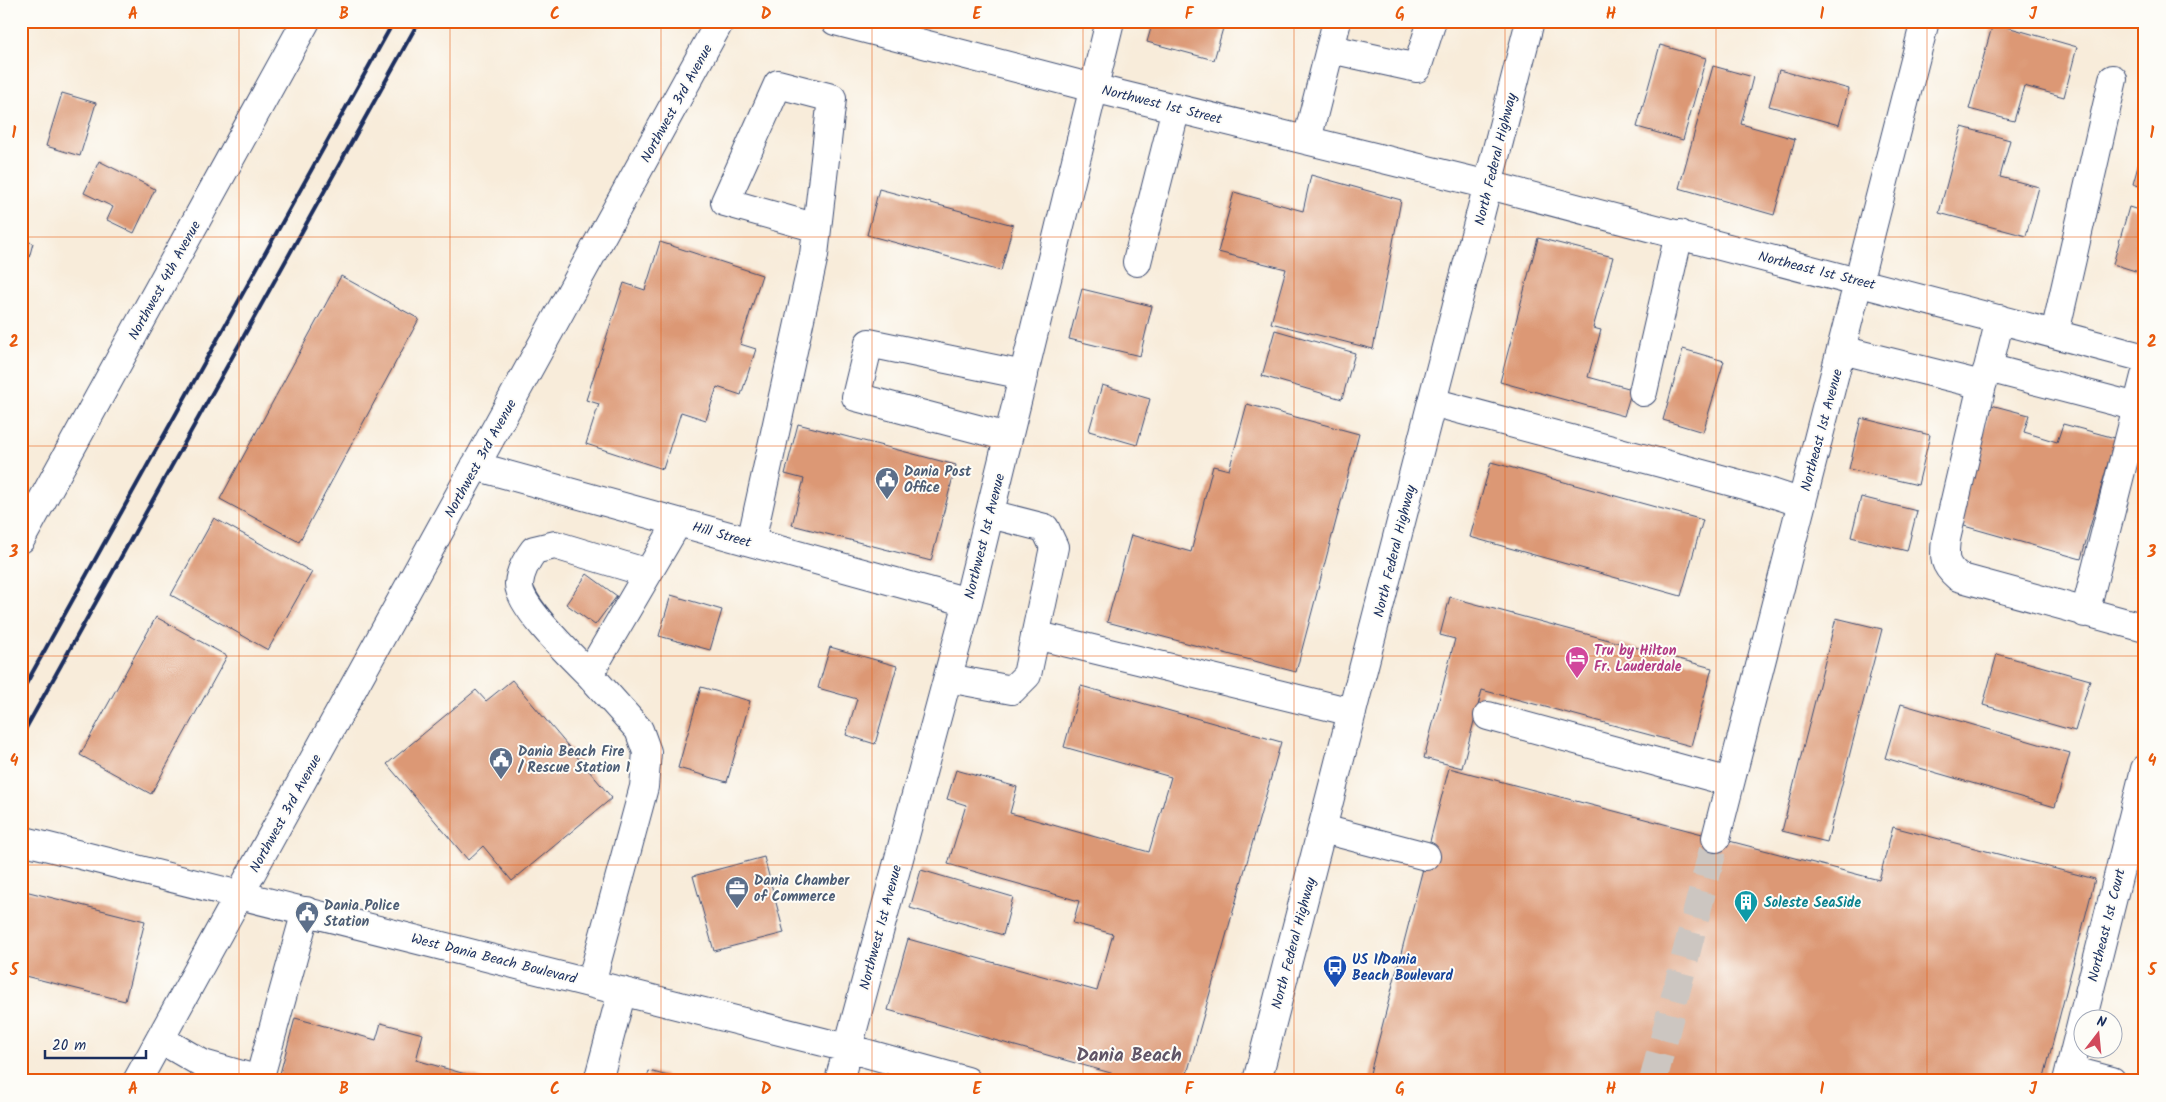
<svg xmlns="http://www.w3.org/2000/svg" width="2166" height="1102" font-family="Kalam,sans-serif">
<style>
.building{fill:#dc9875}
.lines{fill:none;stroke-linecap:round;stroke-linejoin:round}
.minor-tunnel{stroke:#ccc6c1;stroke-width:28;stroke-dasharray:28 14;stroke-linecap:butt}
.minor-casing{stroke:#3c4b71;stroke-width:30}
.major-casing{stroke:#3c4b71;stroke-width:30}
.minor{stroke:#fff;stroke-width:28}
.major{stroke:#fff;stroke-width:28}
.rail{stroke:#1b2f5e;stroke-width:4}
.grid{fill:none;stroke:#e8590c;stroke-width:1;stroke-opacity:0.55}
.labels{text-anchor:middle;stroke-width:4;stroke-linejoin:round;paint-order:stroke}
.street-label{font-size:14px;fill:#1b2f5e;stroke:#fdfcf7}
.service-label{font-size:14px;font-weight:bold;fill:#4e5e75;stroke:#fdfcf7;text-anchor:start}
.hotel-label{font-size:14px;font-weight:bold;fill:#b23c85;stroke:#fdfcf7;text-anchor:start}
.culture-label{font-size:14px;font-weight:bold;fill:#0d838f;stroke:#fdfcf7;text-anchor:start}
.transit-label{font-size:14px;font-weight:bold;fill:#164399;stroke:#fdfcf7;text-anchor:start}
.district-label{font-size:19px;font-weight:bold;fill:#5f5466;stroke:#fdfcf7}
.neatline{fill:none;stroke:#e8590c;stroke-width:2}
.grid-label{font-size:16px;text-anchor:middle;font-weight:bold;fill:#e8590c}
</style>
<rect width="100%" height="100%" fill="#fdfcf7"/>
<filter id="ink" filterUnits="userSpaceOnUse"><feTurbulence type="fractalNoise" baseFrequency=".02" numOctaves="2"/><feDisplacementMap in="SourceGraphic" scale="10" xChannelSelector="R" yChannelSelector="G"/><feConvolveMatrix kernelMatrix="1 2 1 2 8 2 1 2 1" color-interpolation-filters="sRGB"/></filter>
<filter id="wash" filterUnits="userSpaceOnUse"><feTurbulence type="fractalNoise" baseFrequency=".0096" numOctaves="4" result="noise"/><feDisplacementMap in="SourceGraphic" scale="20" xChannelSelector="R" yChannelSelector="G"/><feGaussianBlur stdDeviation="1.12" result="paint"/><feColorMatrix in="noise" values="0 0 0 0 0 0 0 0 0 0 0 0 0 0 0 0 0 1.4 0 .05"/><feComposite in="paint" operator="in"/></filter>
<g filter="url(#wash)">
<rect width="100%" height="100%" fill="#f8ecda"/>
<g id="blocks">
<path class="building" d="M1153,21H1225L1214,60L1147,42Z
M1993,23L2077,47L2064,97L2024,86L2014,121L1969,109Z
M1660,45L1706,58L1683,140L1637,127Z
M1713,66L1753,77L1741,124L1795,139L1774,215L1679,188Z
M1779,70L1849,89L1839,125L1769,106Z
M62,93L96,103L80,156L46,146Z
M1962,127L2010,140L2000,177L2039,187L2026,236L1939,213Z
M2144,145H2145V188L2133,184Z
M99,161L155,189L134,233L107,220L113,207L84,193Z
M1311,175L1401,200L1373,349L1271,323L1286,269L1218,252L1234,192L1303,211Z
M879,189L1013,225L1001,271L867,235Z
M2129,207L2145,212V274L2113,264Z
M1538,238L1613,257L1593,328L1601,330L1588,377L1632,389L1624,416L1500,382Z
M21,240L33,243L22,284H21Z
M660,242L762,275L740,344L756,349L741,395L717,387L706,420L681,412L663,469L586,444L599,404L586,400L624,283L645,290Z
M341,276L419,319L299,542L220,499Z
M1082,289L1152,306L1140,356L1069,339Z
M1275,330L1355,353L1342,399L1262,376Z
M1683,349L1724,361L1703,432L1663,420Z
M1102,385L1150,399L1137,445L1089,431Z
M1247,404L1359,434L1296,672L1107,622L1131,535L1191,552L1213,466L1229,470Z
M1991,405L2029,415L2024,432L2057,442L2063,424L2115,438L2081,559L1957,524Z
M1861,418L1930,435L1918,485L1849,469Z
M798,424L956,465L931,561L792,525L804,479L785,474Z
M1491,462L1703,520L1681,596L1470,537Z
M1861,497L1917,511L1907,551L1851,537Z
M214,518L312,572L268,650L171,595Z
M587,574L617,596L595,625L566,604Z
M671,595L722,610L710,650L659,636Z
M1450,597L1712,668L1691,746L1482,690L1462,768L1424,758L1455,639L1440,635Z
M156,617L227,656L151,794L80,755Z
M1836,618L1882,629L1827,842L1782,831Z
M830,647L897,666L875,744L846,735L857,699L818,688Z
M1997,654L2090,680L2075,731L1983,705Z
M512,680L612,798L512,881L483,846L468,860L387,764L476,690L486,701Z
M1081,686L1281,742L1185,1081H1139L888,1010L908,939L1097,991L1113,934L1073,923L1079,901L948,864L966,805L947,799L956,770L1017,787L1010,813L1149,852L1171,777L1064,747Z
M701,687L750,701L727,782L678,768Z
M1901,704L2070,753L2055,807L1885,758Z
M1449,768L1879,880L1893,827L2095,879L2043,1081H1368Z
M764,857L784,933L714,951L693,876Z
M921,870L1013,897L1003,935L910,908Z
M21,890L145,921L125,1001L21,975Z
M295,1018L376,1040L381,1023L423,1034L416,1060L490,1081H278Z
M649,1071L683,1080V1081H646Z"/>
</g>
</g>
<g filter="url(#ink)">
<use href="#blocks" fill-opacity="0" stroke="#3c4b71" stroke-width="1"/>
<g class="lines">
<path class="minor-tunnel" d="M1653,1081L1716,838"/>
<g class="minor-casing">
<path id="minor" d="M835,21L1093,88L1489,185L2145,358
M1331,49L1417,68L1432,21
M1307,140L1337,21
M1137,262L1176,108
M2000,319L1988,368L1982,385L1946,539C1944,558 1943,564 1958,577L2145,628
M2055,333L2113,79
M1842,350L1982,385
M1988,368L2137,407
M1643,392L1679,234
M1432,402L1766,491L1802,503
M1008,437L856,397L869,343L1024,375
M475,466L968,602
M21,539L306,21
M751,542L814,255L832,98L778,84L725,202L817,228
M2085,613L2145,376
M1035,635L1352,712
M589,674C573,658 518,605 519,584C520,571 526,561 534,550L555,545L648,573
M948,678L1012,690L1027,675L1054,547L1045,528L990,514
M1488,716L1730,782
M1323,829L1426,856
M1716,838L1925,21
M21,840L847,1048L967,1081
M591,983L644,787L647,752L639,730L589,674L678,522
M160,1039L203,1064L259,1080L306,911
M2070,1070L2112,1081
M137,1081L720,21
M598,1081L622,991
M839,1081L968,602L1110,21
M2067,1081L2145,769"/>
</g>
<g class="major-casing">
<path id="major" d="M1257,1081L1530,21"/>
</g>
<use href="#minor" class="minor"/>
<use href="#major" class="major"/>
<path class="rail" d="M21,693L394,21
M21,737L419,21"/>
</g>
</g>
<path class="grid" d="M239,21V1081M450,21V1081M661,21V1081M872,21V1081M1083,21V1081M1294,21V1081M1505,21V1081M1716,21V1081M1927,21V1081M21,237H2145M21,446H2145M21,656H2145M21,865H2145"/>
<defs>
<g id="civic-pin" transform="scale(1.25)"><path d="M0 17L-7.5 6A9.5 9.5 0 1 1 7.5 6Z" fill="#5c6f8a" stroke="#fdfcf7"/><path d="M-.6-6.5H3V-4.5H.6V-3L4-1V1h2V6H-6V1h2V-1L-.6-3ZM-1.2 2.5V6h2.4V2.5Z" fill="#fff"/></g>
<g id="hotel-pin" transform="scale(1.25)"><path d="M0 17L-7.5 6A9.5 9.5 0 1 1 7.5 6Z" fill="#d1479c" stroke="#fdfcf7"/><path d="M-6-4.5h1.5V1H6V5H4.5V3h-9V5H-6ZM-4 0a1.8 1.8 0 1 1 3.6 0ZM.5 0V-2.5h3Q6-2.5 6 0Z" fill="#fff"/></g>
<g id="office-pin" transform="scale(1.25)"><path d="M0 17L-7.5 6A9.5 9.5 0 1 1 7.5 6Z" fill="#5c6f8a" stroke="#fdfcf7"/><path d="M-6-3h4V-5.5h4V-3h4V5H-6ZM-1-4.5V-3h2v-1.5ZM-6 0V1H6V0Z" fill="#fff"/></g>
<g id="building-pin" transform="scale(1.25)"><path d="M0 17L-7.5 6A9.5 9.5 0 1 1 7.5 6Z" fill="#0f9aa8" stroke="#fdfcf7"/><path d="M-4-6H4V6H1V3H-1V6H-4ZM-2.5-4.3h1.7v1.8h-1.7ZM.8-4.3h1.7v1.8H.8ZM-2.5-1h1.7V.8h-1.7ZM.8-1h1.7V.8H.8Z" fill="#fff"/></g>
<g id="bus-pin" transform="scale(1.25)"><path d="M0 17L-7.5 6A9.5 9.5 0 1 1 7.5 6Z" fill="#1a4fb4" stroke="#fdfcf7"/><path d="M-5-6H5V4H4V6H2V4H-2V6H-4V4H-5ZM-3.5-4V0h7V-4ZM-3.5 1.2v1.5H-2V1.2ZM2 1.2v1.5H3.5V1.2Z" fill="#fff"/></g>
</defs>
<g fill-rule="evenodd">
<use href="#civic-pin" x="887" y="479"/>
<use href="#hotel-pin" x="1577" y="658"/>
<use href="#civic-pin" x="501" y="759"/>
<use href="#office-pin" x="737" y="888"/>
<use href="#building-pin" x="1746" y="902"/>
<use href="#civic-pin" x="307" y="913"/>
<use href="#bus-pin" x="1335" y="967"/>
</g>
<g class="labels">
<g class="street-label">
<text transform="translate(676 103) rotate(-61)" y="5">Northwest 3rd Avenue</text>
<text transform="translate(1162 104) rotate(14)" y="5">Northwest 1st Street</text>
<text transform="translate(1495 159) rotate(-76)" y="5">North Federal Highway</text>
<text transform="translate(1817 270) rotate(14)" y="5">Northeast 1st Street</text>
<text transform="translate(164 280) rotate(-61)" y="5">Northwest 4th Avenue</text>
<text transform="translate(1821 430) rotate(-75)" y="5">Northeast 1st Avenue</text>
<text transform="translate(480 458) rotate(-61)" y="5">Northwest 3rd Avenue</text>
<text transform="translate(722 534) rotate(16)" y="5">Hill Street</text>
<text transform="translate(984 536) rotate(-76)" y="5">Northwest 1st Avenue</text>
<text transform="translate(1394 551) rotate(-76)" y="5">North Federal Highway</text>
<text transform="translate(285 813) rotate(-61)" y="5">Northwest 3rd Avenue</text>
<text transform="translate(2106 925) rotate(-76)" y="5">Northeast 1st Court</text>
<text transform="translate(880 927) rotate(-75)" y="5">Northwest 1st Avenue</text>
<text transform="translate(1293 943) rotate(-75)" y="5">North Federal Highway</text>
<text transform="translate(494 958) rotate(14)" y="5">West Dania Beach Boulevard</text>
</g>
<g class="service-label">
<text x="904" y="476">Dania Post<tspan x="904" dy="16">Office</tspan></text>
<text x="518" y="756">Dania Beach Fire<tspan x="518" dy="16">/ Rescue Station 1</tspan></text>
<text x="754" y="885">Dania Chamber<tspan x="754" dy="16">of Commerce</tspan></text>
<text x="324" y="910">Dania Police<tspan x="324" dy="16">Station</tspan></text>
</g>
<g class="hotel-label">
<text x="1594" y="655">Tru by Hilton<tspan x="1594" dy="16">Fr. Lauderdale</tspan></text>
</g>
<g class="culture-label">
<text x="1764" y="907">Soleste SeaSide</text>
</g>
<g class="transit-label">
<text x="1352" y="964">US 1/Dania<tspan x="1352" dy="16">Beach Boulevard</tspan></text>
</g>
<g class="district-label">
<text x="1129" y="1061">Dania Beach</text>
</g>
</g>
<rect width="2166" height="1102" fill="none" stroke="#fdfcf7" stroke-width="55"/>
<g transform="translate(2098 1034) rotate(16)"><circle r="24" fill="#fdfcf7" stroke="#a3aaba"/>
<path d="M0-4L9 19L0 12L-9 19Z" fill="#d1495b"/>
<text y="-8" font-size="14" font-weight="bold" text-anchor="middle" fill="#1b2f5e">N</text>
</g>
<path d="M45 1050v8h101v-8" fill="none" stroke="#1b2f5e" stroke-width="2.5"/>
<text x="52" y="1050" font-size="15" fill="#1b2f5e" stroke="#fdfcf7" stroke-width="4" paint-order="stroke">20 m</text>
<rect x="28" y="28" width="2110" height="1046" class="neatline"/>
<g class="grid-label">
<text x="133" y="19">A</text>
<text x="344" y="19">B</text>
<text x="555" y="19">C</text>
<text x="766" y="19">D</text>
<text x="977" y="19">E</text>
<text x="1189" y="19">F</text>
<text x="1400" y="19">G</text>
<text x="1611" y="19">H</text>
<text x="1822" y="19">I</text>
<text x="2033" y="19">J</text>
<text x="14" y="138">1</text>
<text x="2152" y="138">1</text>
<text x="14" y="347">2</text>
<text x="2152" y="347">2</text>
<text x="14" y="557">3</text>
<text x="2152" y="557">3</text>
<text x="14" y="766">4</text>
<text x="2152" y="766">4</text>
<text x="14" y="975">5</text>
<text x="2152" y="975">5</text>
<text x="133" y="1094">A</text>
<text x="344" y="1094">B</text>
<text x="555" y="1094">C</text>
<text x="766" y="1094">D</text>
<text x="977" y="1094">E</text>
<text x="1189" y="1094">F</text>
<text x="1400" y="1094">G</text>
<text x="1611" y="1094">H</text>
<text x="1822" y="1094">I</text>
<text x="2033" y="1094">J</text>
</g>
</svg>
